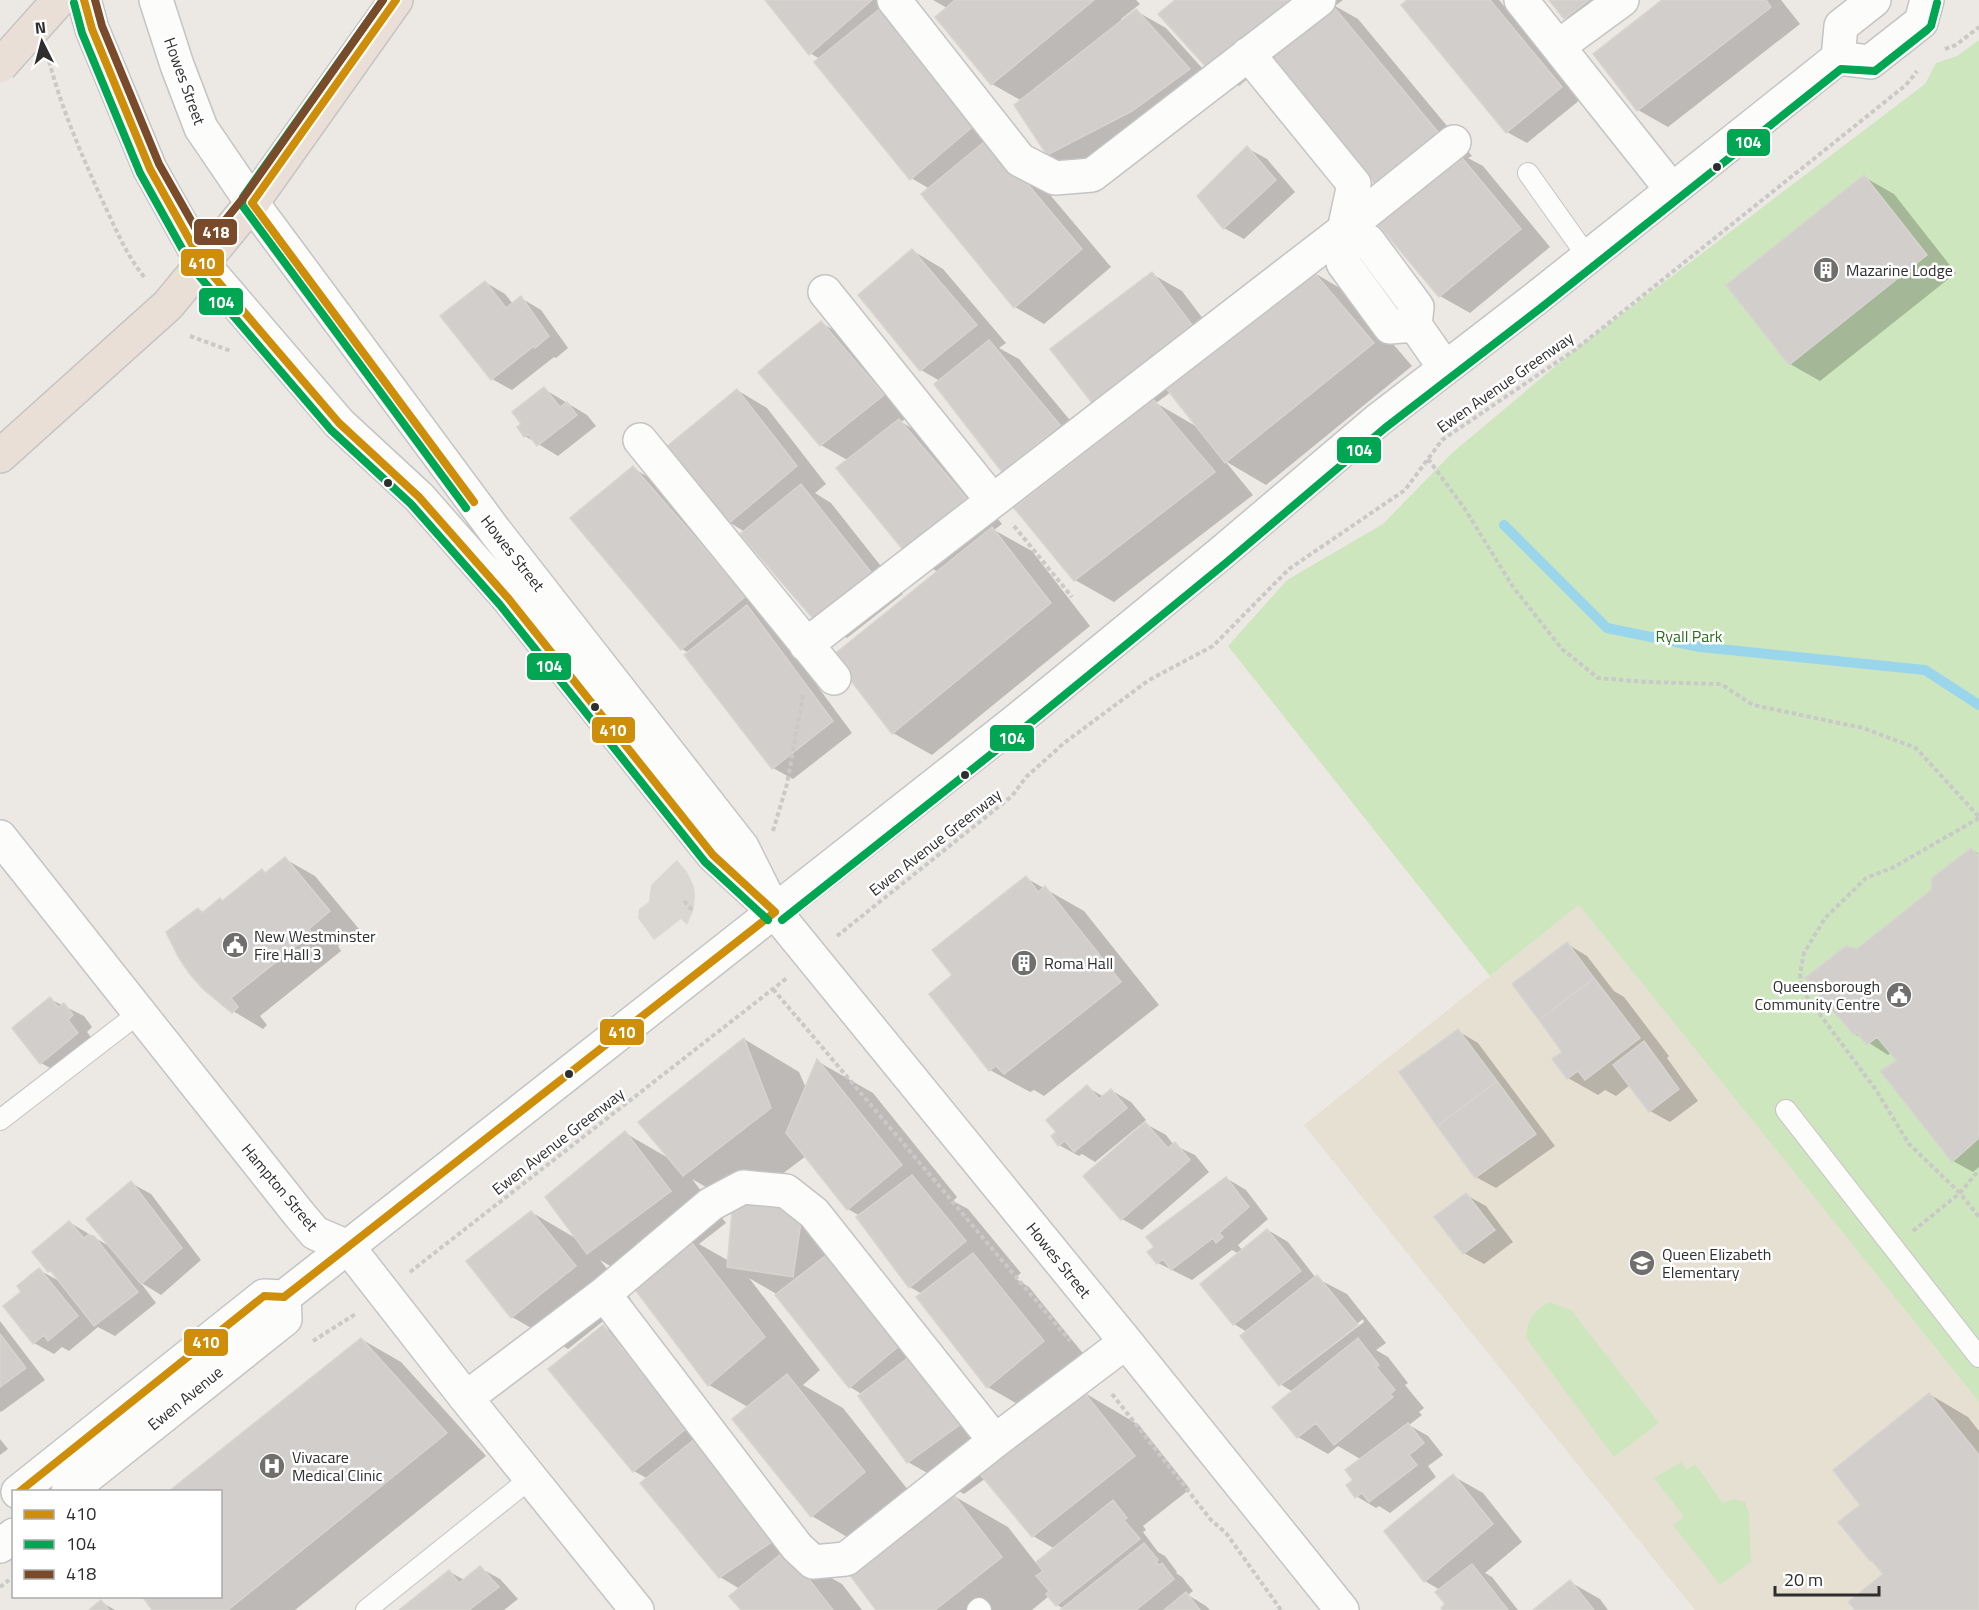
<svg xmlns="http://www.w3.org/2000/svg" width="1979" height="1610" font-family="'Titillium Web',sans-serif">
<style>
.education{fill:#e6e0d3}
.green{fill:#cee6be}
.plaza{fill:#dad6d2}
.shadow{fill:#0003;fill-rule:evenodd}
.lines{fill:none;stroke-linecap:round;stroke-linejoin:round}
.stream{stroke:#99d6ec;stroke-width:10}
.building{fill:#d1cecb;stroke:#d7d4d0;stroke-width:1.5}
.lane-casing{stroke:#c5c4c5;stroke-width:22}
.street-casing{stroke:#c5c4c5;stroke-width:36}
.secondary-casing{stroke:#c5c4c5;stroke-width:36}
.highway-casing{stroke:#c6c5c4;stroke-width:36}
.path{stroke:#c9c9c8;stroke-width:4;stroke-dasharray:4.5 3;stroke-linecap:butt}
.lane{stroke:#fcfcfb;stroke-width:20}
.street{stroke:#fcfcfb;stroke-width:33}
.secondary{stroke:#fcfcfb;stroke-width:33}
.highway{stroke:#eadfd6;stroke-width:33}
.highway-bridge-casing{stroke:#c6c5c4;stroke-width:36;stroke-linecap:butt}
.highway-bridge{stroke:#eadfd6;stroke-width:33}
.bus-1-casing{stroke:#fff;stroke-width:12}
.bus-2-casing{stroke:#fff;stroke-width:12}
.bus-3-casing{stroke:#fff;stroke-width:12}
.bus-1{stroke:#cf8e09;stroke-width:8}
.bus-2{stroke:#00a651;stroke-width:8}
.bus-3{stroke:#7a4b2a;stroke-width:8}
.bus-dot{fill:#2e2e2e;stroke:#fff;stroke-width:2}
.labels{text-anchor:middle;stroke-width:5;stroke-linejoin:round;paint-order:stroke}
.street-label{font-size:16px;fill:#2e2e2e;stroke:#fff}
.poi-label{font-size:16px;fill:#2e2e2e;stroke:#fff;text-anchor:start}
.park-label{font-size:16px;fill:#2c6e1b;stroke:#fff}
.line-badge{stroke:#fff;stroke-width:2}
.badge-label{font-size:16px;text-anchor:middle;font-weight:bold;fill:#fff}
</style>
<rect width="100%" height="100%" fill="#ece8e4"/>
<path class="education" d="M1579,905L1979,1402V1610H1695L1304,1125Z"/>
<path class="green" d="M1979,40V1402L1579,905L1490,976L1228,646L1287,580L1383,524L1452,453L1576,349L1925,84L1936,63L1957,56Z
M1550,1302L1571,1310L1659,1423L1614,1457L1526,1338C1528,1318 1533,1311 1550,1302Z
M1681,1462L1687,1470L1695,1464L1723,1503L1733,1499L1745,1502L1749,1515L1751,1562L1720,1585L1673,1525L1684,1517L1654,1478Z"/>
<path class="plaza" d="M677,860L687,872L694,887L695,898L693,911L687,925L681,919L654,940L638,918L639,909L649,902L651,885Z"/>
<path class="shadow" d="M767,0H893L1019,158L1111,267L1044,324L1015,307L930,189L911,178L820,59L810,53Z
M933,0H1136L1140,4L1121,19L1123,22L1136,11L1166,28L1219,87L1078,172L1048,154L1022,101L992,84L947,8Z
M1178,0H1343L1335,6L1358,19L1472,156L1468,158L1483,166L1550,247L1470,313L1440,296L1396,197L1271,59L1239,86L1209,68Z
M1409,0H1499L1581,99L1527,143L1507,132Z
M1551,0H1623L1585,30L1565,18Z
M1665,0H1781L1800,24L1668,127L1638,110Z
M1247,148L1267,159L1295,192L1244,239L1224,228Z
M1864,177L1894,194L1956,273L1820,381L1790,364Z
M913,251L943,269L1006,343L999,348L1019,359L1089,443L1033,488L1003,471L940,381L921,370Z
M1311,271L1350,294L1412,366L1266,485L1225,461L1253,495L1114,602L1075,580L1125,423L1097,407L1152,274L1182,291L1222,344ZM1171,392L1199,428L1156,403Z
M485,282L505,294L513,304L521,298L541,310L568,348L556,358L554,357L512,390L492,379Z
M821,323L851,340L913,413L901,422L929,438L1002,524L994,530L1032,551L1090,626L932,755L893,733L938,572L910,556L849,461L821,445Z
M544,389L587,415L596,426L558,456L525,436Z
M737,390L767,408L826,484L815,493L831,503L903,594L847,638L817,621L745,532L729,522Z
M633,468L653,480L765,608L758,613L767,618L852,733L793,779L773,768L689,653L682,649Z
M1971,849L1979,854V1167L1973,1172L1953,1161L1899,1061L1892,1052L1888,1055L1855,1034L1857,951L1933,891Z
M285,859L315,876L359,929L338,946L341,951L260,1016L267,1025L263,1029L233,1011L198,909L205,913L223,902L262,871L266,874Z
M1026,878L1084,911L1159,1005L1044,1096L1034,1090L1030,1092L990,1070Z
M1567,944L1587,956L1614,991L1624,997L1669,1056L1667,1058L1698,1101L1670,1122L1650,1111L1630,1085L1616,1096L1605,1090L1598,1095L1568,1078L1565,1052Z
M50,999L84,1016L92,1027L87,1032L97,1045L61,1074L41,1063Z
M1458,1031L1478,1043L1555,1146L1496,1188L1476,1177Z
M744,1039L799,1072L806,1088L817,1061L873,1093L957,1197L953,1201L968,1209L1021,1273L1015,1278L1029,1287L1099,1373L1044,1419L988,1387L922,1294L910,1287L860,1216L848,1209L806,1156L744,1203L802,1210L858,1242L855,1263L1015,1448L1083,1392L1139,1425L1190,1489L1143,1526L1146,1530L1143,1532L1158,1552L1165,1556L1177,1572L1176,1573L1182,1577L1193,1591L1188,1595L1206,1606L1210,1610H1062L1064,1609L1057,1605L1049,1596L1032,1610H877L952,1495L1008,1527L1036,1563L1055,1549L1033,1536L986,1478L964,1494L908,1462L863,1395L850,1387L778,1295L749,1278L820,1370L803,1385L843,1408L920,1505L867,1549L812,1516L748,1407L709,1385L631,1278L600,1260L631,1299L568,1349L512,1317L531,1212L577,1239L625,1133L670,1159ZM692,1179L734,1203L729,1261L699,1244L726,1223Z
M1087,1087L1104,1097L1111,1090L1131,1102L1146,1120L1095,1162L1082,1154L1079,1156L1059,1145V1132Z
M1146,1124L1166,1135L1174,1145L1195,1155L1209,1172L1142,1230L1122,1219Z
M1226,1178L1246,1190L1268,1219L1238,1245L1243,1251L1268,1230L1288,1242L1316,1278L1347,1294L1386,1343L1376,1350L1388,1357L1408,1383L1405,1385L1424,1408L1419,1412L1422,1415L1409,1425L1428,1436L1443,1455L1428,1466L1436,1477L1390,1513L1379,1506L1376,1508L1356,1496L1355,1480L1362,1460L1338,1446L1328,1454L1298,1437L1293,1392L1280,1384L1247,1332L1234,1324L1239,1254L1232,1250L1192,1280L1158,1263ZM1363,1319L1364,1322L1288,1380V1377Z
M131,1183L151,1194L201,1260L161,1295L140,1282L156,1303L115,1336L98,1327L69,1351L62,1347L54,1354L34,1343L23,1292L39,1270L61,1282L55,1274L49,1271L69,1222L112,1248Z
M1466,1195L1486,1206L1513,1242L1484,1264L1464,1253Z
M0,1321L45,1380L1,1412L0,1411Z
M604,1327L659,1359L826,1575L842,1584L862,1610H743L740,1589L720,1577L643,1483L648,1479L634,1471L550,1369Z
M361,1339L401,1362L486,1456L295,1610H154L220,1596Z
M1929,1394L1968,1417L1979,1431V1610H1857L1885,1574L1862,1505Z
M0,1439L8,1449L0,1455Z
M1453,1476L1483,1493L1522,1542L1485,1573L1492,1577L1518,1610H1444L1447,1605L1440,1590L1425,1581Z
M480,1568L500,1579L518,1599L504,1610H401L450,1572L464,1580Z
M1570,1582L1600,1599L1608,1610H1536Z
M101,1602L115,1610H91Z"/>
<g class="lines">
<path class="stream" d="M1504,525L1607,628L1700,647L1925,670L1979,705"/>
</g>
<path class="building" d="M765,0H872L809,55Z
M955,0H1094L991,85L935,17Z
M1175,0H1292L1208,69L1158,14Z
M1328,0L1443,138L1379,189L1266,55Z
M1407,0H1490L1562,87L1506,133L1401,5Z
M1549,0H1589L1564,19Z
M1662,0H1766L1771,7L1637,111L1593,54Z
M882,7L977,123L910,180L814,62Z
M1136,9L1190,69L1132,111L1047,155L1014,105Z
M989,138L1082,249L1014,308L921,194Z
M1247,146L1276,180L1223,229L1197,196Z
M1453,147L1521,229L1439,297L1371,216Z
M1864,175L1927,255L1789,365L1726,285Z
M912,249L977,325L920,371L858,295Z
M1311,269L1374,343L1225,463L1166,388Z
M1152,272L1199,334L1096,408L1050,349Z
M485,281L506,308L521,296L549,336L535,348L534,346L491,380L440,316Z
M821,321L884,395L820,446L758,372Z
M989,340L1060,425L1002,472L934,384Z
M544,387L560,407L567,402L577,415L537,446L528,434L524,437L517,427L521,424L512,412Z
M737,389L797,466L728,524L666,447Z
M1153,399L1215,472L1074,581L1014,508Z
M899,419L973,506L909,557L836,468Z
M633,466L746,596L681,650L570,518Z
M801,484L874,576L816,622L740,534Z
M992,527L1051,603L892,734L832,656Z
M747,605L833,721L772,769L684,655Z
M1971,848L1977,855L1979,853V1127L1978,1139L1952,1162L1880,1071L1897,1061L1877,1037L1867,1045L1857,1033L1854,1035L1805,978L1846,946L1857,949L1931,890L1932,878Z
M285,857L330,911L309,929L312,933L231,998L238,1007L232,1013L203,989L189,973L179,958L166,932L198,908L202,913L220,898L222,901L262,869L265,873Z
M1026,876L1038,892L1045,886L1121,982L1004,1074L996,1066L989,1071L929,994L952,975L932,950Z
M1567,942L1594,978L1539,1020L1512,984Z
M1594,978L1640,1038L1585,1080L1578,1071L1567,1079L1552,1059L1562,1052L1539,1020Z
M50,997L58,1007L64,1003L73,1015L68,1020L78,1033L40,1064L12,1028Z
M1458,1029L1497,1081L1437,1126L1399,1072Z
M744,1038L771,1108L683,1176L638,1122Z
M1644,1041L1679,1089L1649,1112L1613,1065Z
M817,1059L902,1165L847,1210L786,1133Z
M1497,1081L1536,1134L1475,1178L1437,1126Z
M1087,1085L1099,1099L1111,1089L1127,1108L1074,1152L1065,1141L1058,1146L1051,1136L1056,1132L1046,1120Z
M1145,1122L1168,1148L1175,1142L1190,1160L1121,1220L1083,1176Z
M625,1131L671,1191L587,1254L545,1197Z
M912,1175L966,1241L909,1288L856,1217Z
M1226,1177L1249,1207L1219,1233L1223,1237L1216,1243L1213,1238L1171,1270L1163,1259L1157,1264L1147,1252L1154,1247L1146,1237Z
M131,1181L182,1248L141,1284L86,1219Z
M1466,1193L1495,1230L1463,1254L1434,1217Z
M733,1201L803,1208L793,1277L727,1267Z
M531,1211L576,1266L511,1318L466,1261Z
M69,1221L84,1238L88,1235L94,1236L138,1292L94,1326L50,1270L48,1272L32,1252Z
M1267,1229L1301,1271L1233,1325L1200,1284Z
M685,1234L765,1337L708,1386L627,1279Z
M834,1249L905,1341L849,1388L775,1295Z
M973,1253L1044,1341L987,1388L916,1297Z
M39,1268L78,1316L48,1341L44,1335L33,1344L3,1306L21,1292L17,1286Z
M1317,1275L1358,1325L1279,1386L1240,1336Z
M603,1325L687,1428L633,1472L548,1369Z
M0,1334L26,1368L0,1387Z
M361,1338L447,1433L228,1610H152L142,1596H220V1492H168Z
M1358,1338L1379,1365L1376,1367L1395,1390L1390,1394L1393,1397L1334,1445L1316,1423L1297,1438L1272,1407Z
M913,1354L965,1421L907,1463L858,1396Z
M787,1374L865,1472L811,1517L732,1419Z
M1083,1391L1135,1456L1032,1537L980,1474Z
M1929,1393L1979,1455V1610H1855L1848,1602L1883,1574L1871,1560L1870,1561L1838,1522L1860,1505L1833,1470Z
M1408,1423L1424,1443L1409,1455L1417,1465L1369,1502L1362,1493L1355,1498L1346,1485L1353,1480L1345,1470Z
M696,1438L776,1539L719,1578L640,1483Z
M1453,1474L1493,1524L1424,1582L1384,1531Z
M952,1493L1002,1557L935,1610H876L849,1574Z
M1113,1500L1127,1518L1124,1520L1140,1539L1056,1606L1046,1594L1049,1591L1036,1576L1043,1571L1036,1562Z
M1144,1543L1158,1560L1156,1562L1159,1565L1162,1563L1174,1579L1136,1610H1060Z
M786,1550L833,1610H741L729,1596Z
M1472,1564L1508,1610H1443L1441,1608L1445,1604L1435,1592Z
M480,1566L499,1587L469,1610H399L449,1570L459,1583Z
M1570,1580L1594,1610H1533Z
M1186,1592L1200,1610H1164Z
M101,1600L109,1610H89Z"/>
<g class="lines">
<g class="lane-casing">
<path id="lane" d="M1528,173L1587,256
M1786,1110L1979,1357
M0,1120L139,1013
M366,1610L531,1478
M977,1610L979,1608L981,1610"/>
</g>
<g class="street-casing">
<path id="street" d="M894,0L1020,160L1055,178L1092,175L1319,0
M1521,0L1672,190
M1559,46L1622,0
M1248,54L1354,184L1344,230L1343,263L1390,327L1415,325
M1342,241H1368L1417,307L1415,325L1445,368
M825,292L992,500
M640,440L834,678
M806,645L1344,230L1454,142
M0,837L299,1214L315,1233L348,1247L466,1398L637,1610
M775,912L1126,1342L1342,1610
M604,1294L711,1204L743,1187L786,1191L814,1213L995,1441
M466,1398L604,1294L797,1547L813,1562L846,1559L995,1441L1126,1342"/>
</g>
<g class="secondary-casing">
<path id="secondary" d="M84,0L92,29L150,169L203,264L339,423L419,497L508,598L713,855L775,912
M156,0L177,65L201,128L252,203L495,531L742,847L766,895
M1838,58L1870,62L1921,22L1927,0
M18,1492L264,1296L284,1297L1016,721L1220,554L1378,420L1535,299L1838,58L1841,26L1874,0
M68,1492L285,1319L284,1297
M0,1546L14,1535"/>
</g>
<g class="highway-casing">
<path id="highway" d="M0,456L168,305L252,203L396,0"/>
</g>
<path class="path" d="M1945,49L1956,45L1979,27
M49,61C62,110 82,156 103,202C116,229 126,255 145,278
M190,336L231,351
M1428,459L1465,509L1513,587L1562,649L1598,678L1646,682L1721,684L1753,705L1863,728L1916,748L1979,817
M1014,526L1072,597
M1979,818L1894,867L1866,878L1825,918L1804,953L1800,974L1804,993L1876,1090L1909,1144L1960,1193L1979,1217
M773,831L787,784L803,695
M684,901L693,911
M837,936L1012,796L1026,777L1064,743L1149,680L1213,646L1289,569L1405,490L1442,440L1576,349L1906,85L1917,71
M773,989L1070,1341
M1913,1231L1960,1193L1979,1170
M410,1272L787,978
M313,1341L357,1313
M1112,1394L1211,1520L1226,1533L1281,1610
M0,1587L9,1580"/>
<use href="#lane" class="lane"/>
<use href="#street" class="street"/>
<use href="#secondary" class="secondary"/>
<use href="#highway" class="highway"/>
<g class="highway-bridge-casing">
<path id="highway-bridge" d="M0,66L59,0"/>
</g>
<use href="#highway-bridge" class="highway-bridge"/>
<g class="bus-1-casing">
<path id="bus-1" d="M84,0L92,29L150,169L203,264L339,423L419,497L508,598L713,855L775,912
M252,203L474,502
M252,203L396,0
M19,1492L264,1296L284,1297L775,912"/>
</g>
<g class="bus-2-casing">
<path id="bus-2" d="M383,0L243,197L242,205L466,508
M74,3L82,33L140,173L194,270L331,430L411,504L500,605L705,862L768,920
M782,920L1023,729L1227,562L1385,428L1542,307L1841,69L1875,71L1927,30L1931,26L1937,3"/>
</g>
<g class="bus-3-casing">
<path id="bus-3" d="M95,0L102,26L159,164L205,245L244,197L383,0"/>
</g>
<use href="#bus-1" class="bus-1"/>
<use href="#bus-2" class="bus-2"/>
<use href="#bus-3" class="bus-3"/>
</g>
<defs>
<g id="building-disc" transform="scale(1.35)"><circle r="9.5" fill="#706f6e" stroke="#fff"/><path d="M-4-6H4V6H1V3H-1V6H-4ZM-2.5-4.3h1.7v1.8h-1.7ZM.8-4.3h1.7v1.8H.8ZM-2.5-1h1.7V.8h-1.7ZM.8-1h1.7V.8H.8Z" fill="#fff"/></g>
<g id="civic-disc" transform="scale(1.35)"><circle r="9.5" fill="#706f6e" stroke="#fff"/><path d="M-.6-6.5H3V-4.5H.6V-3L4-1V1h2V6H-6V1h2V-1L-.6-3ZM-1.2 2.5V6h2.4V2.5Z" fill="#fff"/></g>
<g id="school-disc" transform="scale(1.35)"><circle r="9.5" fill="#706f6e" stroke="#fff"/><path d="M0-5L7-2L0 1L-7-2ZM-4 1L0 2.5L4 1V4Q0 6-4 4Z" fill="#fff"/></g>
<g id="hospital-disc" transform="scale(1.35)"><circle r="9.5" fill="#706f6e" stroke="#fff"/><path d="M-5-5h3v3.5h4V-5h3V5h-3V1.5h-4V5h-3Z" fill="#fff"/></g>
</defs>
<g fill-rule="evenodd">
<use href="#building-disc" x="1826" y="270"/>
<use href="#civic-disc" x="235" y="945"/>
<use href="#building-disc" x="1024" y="963"/>
<use href="#civic-disc" x="1899" y="995"/>
<use href="#school-disc" x="1642" y="1263"/>
<use href="#hospital-disc" x="272" y="1466"/>
</g>
<g class="bus-dot">
<circle cx="1717" cy="167" r="5"/>
<circle cx="388" cy="483" r="5"/>
<circle cx="595" cy="707" r="5"/>
<circle cx="965" cy="775" r="5"/>
<circle cx="569" cy="1074" r="5"/>
</g>
<g class="labels">
<g class="street-label">
<text transform="translate(185 81) rotate(70)" y="6">Howes Street</text>
<text transform="translate(1505 382) rotate(-35)" y="6">Ewen Avenue Greenway</text>
<text transform="translate(513 553) rotate(52)" y="6">Howes Street</text>
<text transform="translate(935 842) rotate(-38)" y="6">Ewen Avenue Greenway</text>
<text transform="translate(558 1141) rotate(-38)" y="6">Ewen Avenue Greenway</text>
<text transform="translate(280 1187) rotate(50)" y="6">Hampton Street</text>
<text transform="translate(1059 1260) rotate(51)" y="6">Howes Street</text>
<text transform="translate(185 1398) rotate(-39)" y="6">Ewen Avenue</text>
</g>
<g class="poi-label">
<text x="1846" y="276">Mazarine Lodge</text>
<text x="254" y="942">New Westminster<tspan x="254" dy="18">Fire Hall 3</tspan></text>
<text x="1044" y="969">Roma Hall</text>
<text x="1880" y="992" text-anchor="end">Queensborough<tspan x="1880" dy="18">Community Centre</tspan></text>
<text x="1662" y="1260">Queen Elizabeth<tspan x="1662" dy="18">Elementary</tspan></text>
<text x="292" y="1463">Vivacare<tspan x="292" dy="18">Medical Clinic</tspan></text>
</g>
<g class="park-label">
<text x="1689" y="642">Ryall Park</text>
</g>
</g>
<g class="line-badge">
<rect x="1726" y="128" width="45" height="29" rx="6" fill="#00a651"/>
<rect x="193" y="218" width="45" height="28" rx="6" fill="#7a4b2a"/>
<rect x="180" y="248" width="45" height="29" rx="6" fill="#cf8e09"/>
<rect x="198" y="287" width="46" height="29" rx="6" fill="#00a651"/>
<rect x="1336" y="436" width="46" height="28" rx="6" fill="#00a651"/>
<rect x="526" y="652" width="46" height="29" rx="6" fill="#00a651"/>
<rect x="591" y="716" width="45" height="28" rx="6" fill="#cf8e09"/>
<rect x="989" y="724" width="46" height="28" rx="6" fill="#00a651"/>
<rect x="599" y="1018" width="46" height="28" rx="6" fill="#cf8e09"/>
<rect x="183" y="1328" width="46" height="29" rx="6" fill="#cf8e09"/>
</g>
<g class="badge-label">
<text x="1748" y="148">104</text>
<text x="216" y="238">418</text>
<text x="202" y="269">410</text>
<text x="221" y="308">104</text>
<text x="1359" y="456">104</text>
<text x="549" y="672">104</text>
<text x="613" y="736">410</text>
<text x="1012" y="744">104</text>
<text x="622" y="1038">410</text>
<text x="206" y="1348">410</text>
</g>
<rect x="12" y="1490" width="210" height="108" fill="#ffffff" stroke="#ababab" stroke-width="1.5"/>
<rect x="24" y="1510" width="30" height="9" fill="#cf8e09" stroke="#ababab" stroke-width="1.5"/>
<text x="66" y="1520" font-size="18" fill="#2e2e2e">410</text>
<rect x="24" y="1540" width="30" height="9" fill="#00a651" stroke="#ababab" stroke-width="1.5"/>
<text x="66" y="1550" font-size="18" fill="#2e2e2e">104</text>
<rect x="24" y="1570" width="30" height="9" fill="#7a4b2a" stroke="#ababab" stroke-width="1.5"/>
<text x="66" y="1580" font-size="18" fill="#2e2e2e">418</text>
<g transform="translate(42 42) rotate(354)" stroke="#ffffff" stroke-width="4.5" paint-order="stroke">
<path d="M0-4.5L10 22L0 15L-10 22Z" fill="#2e2e2e"/>
<text y="-9" font-size="16" font-weight="bold" text-anchor="middle" fill="#2e2e2e">N</text>
</g>
<path d="M1775 1586v9h104v-9" fill="none" stroke="#2e2e2e" stroke-width="3"/>
<text x="1784" y="1586" font-size="18" fill="#2e2e2e" stroke="#ffffff" stroke-width="4.5" paint-order="stroke">20 m</text>
</svg>
